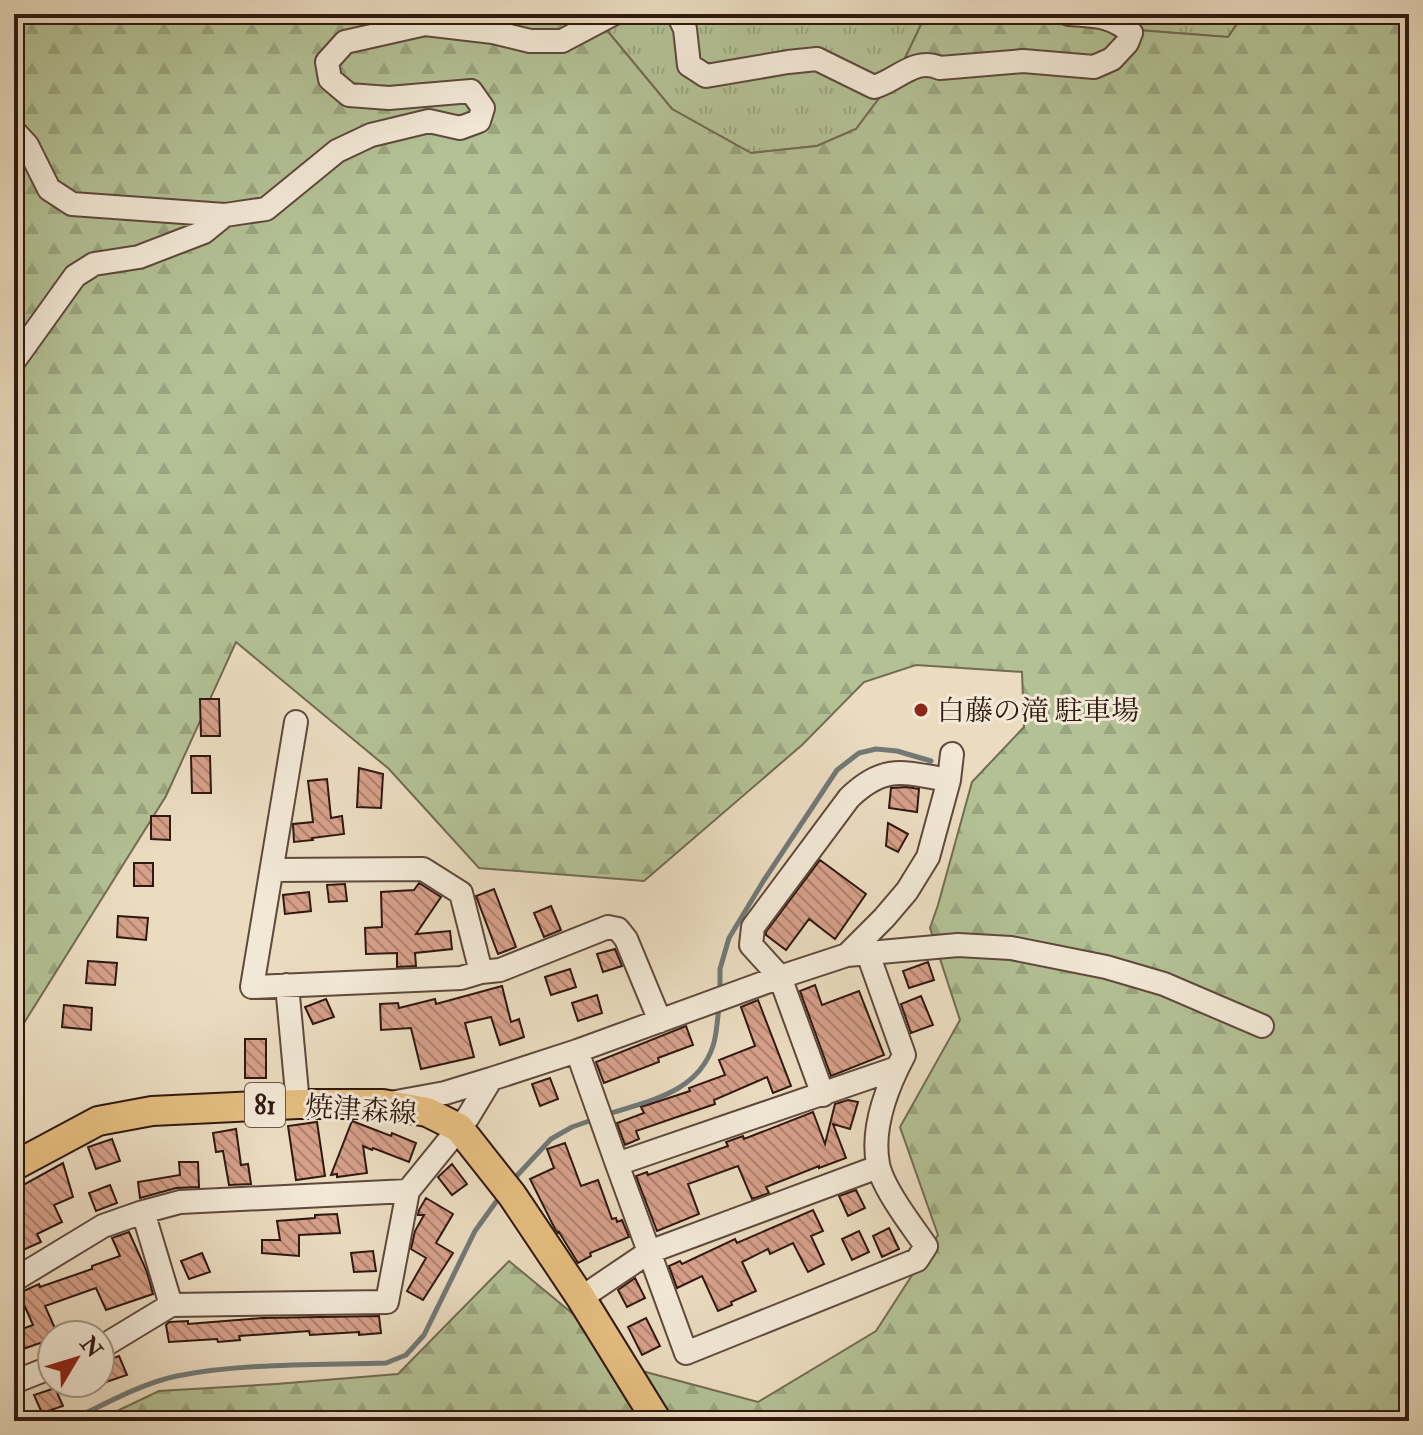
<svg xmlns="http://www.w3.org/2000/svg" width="1423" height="1435" font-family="'IM FELL Double Pica','Noto Serif JP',serif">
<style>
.grass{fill:url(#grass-tufts);stroke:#726c52;stroke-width:2}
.forest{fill:url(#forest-firs);stroke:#726c52;stroke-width:2}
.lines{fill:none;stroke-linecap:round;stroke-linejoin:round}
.stream{stroke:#717977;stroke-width:5}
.building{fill:url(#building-back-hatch);stroke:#301810;stroke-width:2}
.minor-casing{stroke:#5f493c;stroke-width:26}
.major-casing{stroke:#301810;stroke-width:32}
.minor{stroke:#f2e8d6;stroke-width:22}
.major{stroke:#e6be80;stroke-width:28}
.poi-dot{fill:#8f2418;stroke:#f2e8d6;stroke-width:3}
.labels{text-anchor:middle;stroke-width:6;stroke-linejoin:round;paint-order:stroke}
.shield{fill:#f2e8d6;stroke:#6a564b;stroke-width:2}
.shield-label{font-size:26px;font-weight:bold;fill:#301810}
.poi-label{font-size:28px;fill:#301810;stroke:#f2e8d6;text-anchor:start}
.street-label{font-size:28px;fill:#301810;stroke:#f2e8d6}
</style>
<defs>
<pattern id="grass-tufts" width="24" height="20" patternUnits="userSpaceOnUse" patternTransform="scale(2)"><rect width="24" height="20" fill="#b3c195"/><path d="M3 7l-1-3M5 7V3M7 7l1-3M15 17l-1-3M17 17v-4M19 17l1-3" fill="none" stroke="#9aa57f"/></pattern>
<pattern id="forest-firs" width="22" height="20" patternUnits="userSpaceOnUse" patternTransform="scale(2)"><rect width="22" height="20" fill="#b3c195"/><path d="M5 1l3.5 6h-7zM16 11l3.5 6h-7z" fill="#9aa57f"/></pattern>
<pattern id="building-back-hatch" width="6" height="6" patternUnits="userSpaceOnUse" patternTransform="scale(2)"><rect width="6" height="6" fill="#d6a08a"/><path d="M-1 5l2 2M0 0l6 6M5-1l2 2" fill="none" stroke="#ae816f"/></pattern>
</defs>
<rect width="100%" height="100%" fill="#ebdcc0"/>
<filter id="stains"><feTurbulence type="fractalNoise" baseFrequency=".0025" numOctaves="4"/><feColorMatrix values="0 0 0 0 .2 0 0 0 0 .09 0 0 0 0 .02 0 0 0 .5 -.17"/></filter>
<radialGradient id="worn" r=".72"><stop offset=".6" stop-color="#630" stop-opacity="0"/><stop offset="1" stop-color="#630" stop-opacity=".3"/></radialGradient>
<path class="grass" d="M586,14H926L898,73L856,129L817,146L751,153L672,109L605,28Z
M935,14H1244L1228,37Z"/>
<path class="forest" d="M14,14H586L605,28L672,109L751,153L817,146L856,129L898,73L926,14L1228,37L1244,14H1409V1421H96L159,1391L276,1384L398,1374L509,1261L642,1371L758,1402L876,1331L938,1235L900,1127L960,1020L930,928L938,905L972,782L1024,727L1022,672L916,665L864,682L802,745L644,881L479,868L389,769L236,642L166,796L14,1039Z"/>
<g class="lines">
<path class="stream" d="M720,994V969L729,938L764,880L837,770L859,753L876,749L897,751L931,761
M605,1115C647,1101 697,1094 713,1046C717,1034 717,1020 719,1008
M512,1181L551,1139L572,1127L595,1119
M69,1421C104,1405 139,1384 177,1376C242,1363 319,1365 386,1363L406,1355L424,1335L475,1231L501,1195"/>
</g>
<path class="building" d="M200,699H219L220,736H201Z
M191,756H210L211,793H192Z
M359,768L383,774L381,808L357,807Z
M327,779L331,818L342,816L344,834L312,838L313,840L294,842L293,824L313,822L308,781Z
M907,787L919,789L917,812L889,808L891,788Z
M151,816H170V840L151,839Z
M888,823L908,834L898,852L886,846Z
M820,860L866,894L835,939L809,919L786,950L766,935V932Z
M134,863H153V886H134Z
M419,883L441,897L416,934L450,931L452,949L415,953L416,966L397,967V953L366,954L365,928L382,927L381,892L414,890Z
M345,884L347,901L329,902L327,885Z
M494,889L516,947L498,954L476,896Z
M309,892L311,911L285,914L283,895Z
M551,906L561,930L544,937L534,913Z
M118,916L148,918L146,940L117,937Z
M615,949L622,966L603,972L597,954Z
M88,961L117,963L115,985L86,983Z
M928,962L934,980L909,988L903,971Z
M570,969L576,987L551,995L545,977Z
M815,985L822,1005L859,991L884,1055L831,1076L800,991Z
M502,986L511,1022L519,1019L524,1037L500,1045L491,1017L465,1023L474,1057L421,1069L411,1028L381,1030L380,1004L398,1003L399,1008L435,999L436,1004Z
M597,995L602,1013L578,1021L572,1003Z
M921,996L933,1025L911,1033L901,1004Z
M326,999L334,1017L313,1024L305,1007Z
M758,1000L791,1086L773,1093L767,1077L714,1100L715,1104L636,1131L639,1139L625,1145L617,1123L644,1113L641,1107L690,1091L689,1088L725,1075L719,1060L755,1046L741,1007Z
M64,1005L92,1008L91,1030L62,1027Z
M686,1026L693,1045L658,1058L659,1062L604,1083L596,1062Z
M245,1039H266V1078H245Z
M550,1078L558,1099L540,1106L532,1084Z
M848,1100L858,1102L850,1129L833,1124L846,1158L819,1168V1166L766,1187L769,1193L752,1199L738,1166L688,1184L699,1214L657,1231L636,1176L647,1172L648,1175L728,1146L726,1142L743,1136L744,1139L813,1112L825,1144L835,1104Z
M352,1121L391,1136L392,1133L416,1143L409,1162L373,1148L372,1150L363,1146L367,1173L337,1177V1174L331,1175Z
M317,1122L325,1176L296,1180L288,1126Z
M236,1129L241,1165L248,1164L251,1184L229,1185L223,1151L216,1152L213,1133Z
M112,1139L120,1161L96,1169L88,1147Z
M565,1143L581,1186L598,1180L612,1219L616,1218L617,1222L622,1220L629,1237L590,1253L591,1256L578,1263L559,1232L558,1233L555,1229L530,1179L554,1168L547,1149Z
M179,1162H198L199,1187L176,1188L140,1198L138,1182L180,1175Z
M63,1163L73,1197L54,1205L62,1222L37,1234L41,1242L23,1250L14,1229L19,1226L14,1216V1190Z
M452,1164L467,1184L452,1195L438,1177Z
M110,1185L117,1203L96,1211L89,1193Z
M856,1190L865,1208L848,1216L839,1196Z
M426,1198L453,1214L436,1243L453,1253L423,1300L407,1291L426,1258L411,1249L415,1231L424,1215H418L419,1210Z
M813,1210L823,1231L811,1236L824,1264L808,1272L793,1243L770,1254L768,1249L742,1262L756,1291L731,1302L732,1305L718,1311L702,1276L677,1288L669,1266L680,1261L682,1264L735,1239L737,1243Z
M337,1214L340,1233L299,1235V1256L262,1253V1240H280L277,1221L315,1218V1215Z
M889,1228L899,1249L882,1257L873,1236Z
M859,1231L869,1252L852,1260L842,1239Z
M129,1232L147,1272L153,1294L106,1310L96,1288L45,1306L58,1335H52V1339L14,1352V1332L33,1325L19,1293L39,1284L40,1287L92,1269V1266L120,1256L112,1238Z
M373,1251L376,1271L354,1272L351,1253Z
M202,1253L210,1272L189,1279L181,1261Z
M635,1278L645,1298L627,1307L618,1290Z
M379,1316L381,1333L359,1335V1332L310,1335L309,1331L239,1336L240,1340L218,1342L217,1339L169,1342L166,1325L169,1322L188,1321V1324L262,1318Z
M646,1318L660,1346L642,1355L628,1327Z
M119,1356L127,1375L106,1382L100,1368V1363Z
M55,1388L63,1406L42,1413L34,1395Z"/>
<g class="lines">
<g class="minor-casing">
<path id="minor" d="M678,14L685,29L689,65L706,76L788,62L817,59L874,87C898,80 914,57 940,68L1023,61L1094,67L1112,59L1127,43L1131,33C1112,15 1094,16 1069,14
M14,131L27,145L49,189L72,204L225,215L266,209L337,151L371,135L429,121L460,128L479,121L483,108L471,91L389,98L349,95L330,79L327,62L345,42L425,24L493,32L530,41H562L613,14
M14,361L75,276L94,264L139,257L204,232L225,215
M296,722L252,987L461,978L481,972L500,970L608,927L618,929L626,939L660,1021
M272,870L423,869L461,893L481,972
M847,955L884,918L907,891L928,857L949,780L952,754
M287,985L298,1104
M577,1051L617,1164L686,1353L917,1260L926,1246C912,1226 882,1187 878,1164C871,1127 887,1087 904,1055L868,954
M823,1095L780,977L751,945L753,927L849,798C885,763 905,773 949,780
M396,1102L445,1093L491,1079
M617,1164L897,1068
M143,1212L171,1305
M14,1280L103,1226L143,1212L180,1202L408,1191
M581,1298L649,1252L878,1167
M100,1348L171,1305L387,1302L408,1191L468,1117L491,1079L577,1051L780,977L847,955L958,945L1011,948L1106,967L1164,984L1262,1026
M14,1382L52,1367"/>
</g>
<g class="major-casing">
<path id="major" d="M14,1166L98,1121L152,1111L298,1104H383L427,1112L459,1128L512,1195L581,1298L657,1421"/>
</g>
<use href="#minor" class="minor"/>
<use href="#major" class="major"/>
</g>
<circle class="poi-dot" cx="921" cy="710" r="8"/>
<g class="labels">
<rect class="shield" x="245" y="1083" width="40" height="44" rx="6"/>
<g class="shield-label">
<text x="265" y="1114">81</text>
</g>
<g class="poi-label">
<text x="937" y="720">白藤の滝 駐車場</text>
</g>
<g class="street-label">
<text transform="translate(361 1109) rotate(4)" y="10">焼津森線</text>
</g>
</g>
<rect width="1423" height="1435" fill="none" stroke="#ebdcc0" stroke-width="48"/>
<rect x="16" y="16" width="1391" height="1403" fill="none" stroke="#301810" stroke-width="4"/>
<rect x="24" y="24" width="1375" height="1387" fill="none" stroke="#301810" stroke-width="2"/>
<g transform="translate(76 1359) rotate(52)"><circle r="38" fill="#f2e8d6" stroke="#a49587" stroke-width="2"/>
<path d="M0-6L14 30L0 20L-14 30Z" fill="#8f2418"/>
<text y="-12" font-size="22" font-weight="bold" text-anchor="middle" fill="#301810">N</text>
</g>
<rect width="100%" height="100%" filter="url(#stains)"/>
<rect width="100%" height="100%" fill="url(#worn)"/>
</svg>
